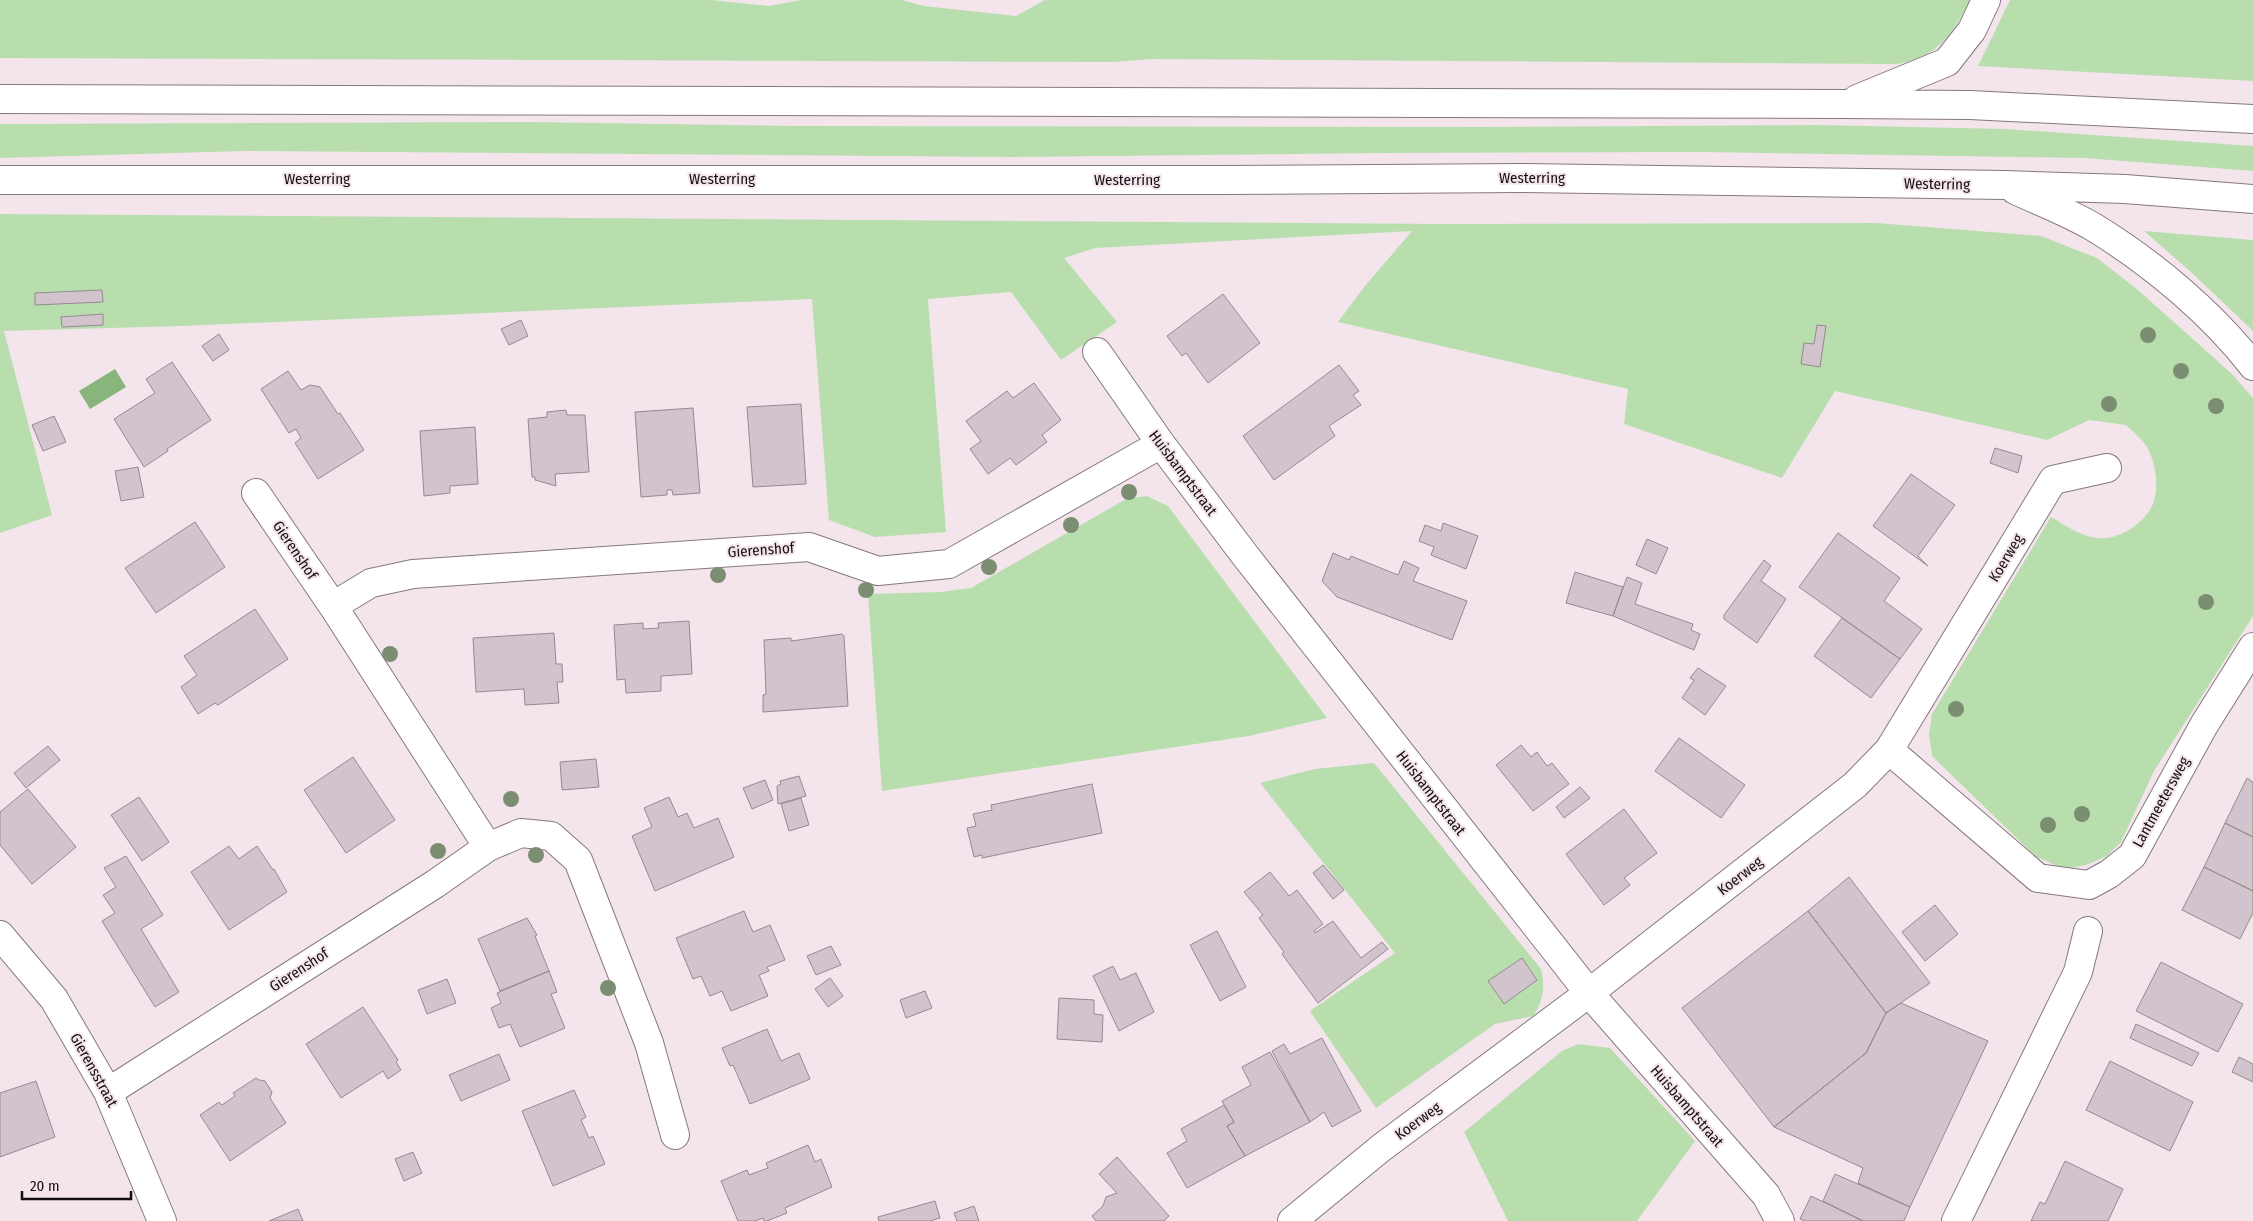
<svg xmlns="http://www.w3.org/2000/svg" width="2253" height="1221" font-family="'Fira Sans Condensed',sans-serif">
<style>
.green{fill:#b8deae}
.water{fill:#87b57b}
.building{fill:#d2c4cc;stroke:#968990}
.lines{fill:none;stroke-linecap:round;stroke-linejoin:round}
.minor-casing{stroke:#85787f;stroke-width:30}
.trunk-casing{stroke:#85787f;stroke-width:30}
.minor{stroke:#fff;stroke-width:28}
.trunk{stroke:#fff;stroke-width:28}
.tree{fill:#7c8e71}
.labels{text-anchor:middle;stroke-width:4;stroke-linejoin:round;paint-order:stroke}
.street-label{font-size:15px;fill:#130e11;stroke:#f4e5ed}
</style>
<rect width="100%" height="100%" fill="#f4e5ed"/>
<path class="green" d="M0,0H711L769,6L801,0H902L924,6L1016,16L1045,0H1970C1953,34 1938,57 1897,64L1152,59L1112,62L0,58Z
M2010,0H2253V81L1978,66Z
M530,122L794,126L1487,127L1818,125L2006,129L2253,146V171L2084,158L1702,152L1386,153L1007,157L245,151L0,158V124Z
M0,214L1447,224L1877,223L2041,236L2097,258L2138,290L2232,374L2253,398V616L2154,771L2121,842L2107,856L2086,865L2064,869L2035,856L1932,756L1929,734L1932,714L2051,517C2065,525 2080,536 2097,538C2118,541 2145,523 2153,504C2159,488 2156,466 2149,451C2145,441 2133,432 2126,425L2089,420L2047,440L1835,391L1782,478L1624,424L1628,389L1338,322L1364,287L1412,231L1095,248L1064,258L1117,322L1061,360L1011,292L928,299L946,532L875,537L829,520L812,299L181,326L4,331L52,515L0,533Z
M2144,231L2253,240V331L2191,272Z
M1147,496L1168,506L1327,718L1249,736L882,791L868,594L940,592L971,588L1126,499Z
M1374,763L1541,969C1545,988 1544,1000 1533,1016L1495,1024L1376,1108L1310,1011L1395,953L1260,783L1314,769Z
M1578,1044L1610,1048L1695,1141L1637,1221H1508L1464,1132L1562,1051Z"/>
<path class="water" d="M115,369L126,387L90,409L79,391Z"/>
<path class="building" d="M102,290L103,302L35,305V293Z
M1223,294L1260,343L1208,383L1186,353L1182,356L1167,336Z
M103,314V325L62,327L61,317Z
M521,320L528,336L509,345L501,329Z
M1817,325L1826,326L1820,367L1801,364L1804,343L1814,344Z
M219,334L229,350L213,361L202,346Z
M172,362L211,420L167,449L168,451L144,467L114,419L155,393L146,379Z
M1339,365L1359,391L1353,395L1361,405L1329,426L1335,436L1274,480L1243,436Z
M288,371L301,390L310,385L320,387L338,414L340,413L364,450L318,479L295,443L301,438L296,429L289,433L261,389Z
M1034,383L1061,420L1042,435L1047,442L1016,465L1010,458L988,474L970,449L981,441L966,421L1007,391L1013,398Z
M801,404L806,484L753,487L747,407Z
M693,408L700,493L673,495L672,490H667V495L641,497L635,412Z
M566,410L567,415H585L589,472L555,474L556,486L535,480V477H532L528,419L547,417V412Z
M54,416L66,442L43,451L32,425Z
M475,427L478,484L450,486V493L424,496L420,431Z
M1995,448L2022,456L2018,473L1990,463Z
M138,467L144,497L121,501L115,471Z
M1911,474L1955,505L1918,556L1928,566L1873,526Z
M195,522L225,567L156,613L125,568Z
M1443,523L1478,536L1466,569L1431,555L1434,547L1419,541L1425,525L1441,531Z
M1838,533L1900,578L1884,601L1922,629L1900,659L1799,587Z
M1647,539L1668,548L1656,574L1636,565Z
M1333,553L1349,560L1351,556L1398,575L1404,561L1419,568L1413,581L1467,601L1452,640L1337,597L1322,581Z
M1764,560L1771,566L1761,581L1786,599L1757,643L1724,619V615Z
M1575,572L1623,587L1613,616L1566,603Z
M1627,577L1642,583L1635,604L1693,624L1691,630L1700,634L1694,650L1613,616Z
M255,609L288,659L218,705L215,703L198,714L181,687L197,675L184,656Z
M1842,618L1900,659L1871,698L1814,656Z
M689,621L692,674L661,676V691L626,693L625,679L617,680L614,625L643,623V629L659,628L658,623Z
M554,633L556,664H562L563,682H557L559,703L525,705L524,689L476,692L473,638Z
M842,634L844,636L848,706L763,712V695L766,694L764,640L791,638V641Z
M1698,668L1726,686L1705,715L1682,698L1694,680L1690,678Z
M1679,738L1745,785L1721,818L1655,771Z
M1521,745L1531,757L1537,752L1547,766L1552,763L1569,784L1533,811L1496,765Z
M48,746L60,760L26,788L14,773Z
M353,757L395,820L346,853L304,790Z
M596,759L599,787L562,790L560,762Z
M799,776L806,796L778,804L777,786L781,784L780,781Z
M2247,778L2253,782V837L2225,823Z
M765,780L773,800L752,809L743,788Z
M1092,784L1102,833L982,858V855L974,857L967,828L976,826L973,814L992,810L991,805Z
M1580,787L1590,798L1564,818L1556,807Z
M28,789L76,847L32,884L0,845V812Z
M139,797L169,842L142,861L111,815Z
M669,797L678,817L687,813L694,828L718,818L734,857L655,891L632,836L652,827L644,808Z
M801,798L809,825L789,831L781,804Z
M1624,809L1657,853L1624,878L1630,885L1604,905L1566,854Z
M2225,823L2253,837V891L2204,867Z
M229,846L239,859L257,846L273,870L274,869L287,892L229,930L191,872Z
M126,856L163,915L141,929L179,992L155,1007L102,921L115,913L103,895L116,887L104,868Z
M1323,865L1344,890L1333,899L1313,873Z
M2204,867L2253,891V913L2240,939L2182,910Z
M1270,872L1289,896L1297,890L1323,924L1314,931L1315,933L1333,921L1361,958L1382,942L1388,949L1318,1003L1282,954L1284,952L1259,918L1263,915L1244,892Z
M1849,877L1930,983L1886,1013L1808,911Z
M1935,905L1958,934L1925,961L1902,932Z
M744,911L753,932L770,925L785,960L767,967L769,971L759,975L768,996L731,1011L722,991L710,996L701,976L693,979L676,938Z
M1808,911L1886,1013L1866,1053L1774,1127L1682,1008Z
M527,918L537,935L535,936L549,971L500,991L478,939Z
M1217,931L1246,987L1220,1001L1190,945Z
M831,946L841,965L816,975L807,956Z
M1522,958L1537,980L1504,1004L1488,981Z
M2161,962L2243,1004L2218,1052L2136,1011Z
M1113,966L1120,980L1136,973L1154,1012L1119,1031L1093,976Z
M549,971L557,992L551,994L565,1028L520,1047L510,1024L499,1028L491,1008L501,1003L497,993Z
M830,978L843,996L828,1007L815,989Z
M447,979L456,1003L427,1014L418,990Z
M925,991L932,1008L906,1018L900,1000Z
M1059,998L1094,1000V1014L1103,1015L1102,1042L1057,1039Z
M1901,1003L1988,1041L1910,1207L1858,1183L1863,1168L1774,1127L1866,1053L1886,1013Z
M363,1007L398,1060L396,1062L401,1070L388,1079L383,1071L341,1098L306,1044Z
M2136,1024L2199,1053L2192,1066L2130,1038Z
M767,1029L781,1061L799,1053L810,1079L750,1104L733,1065L730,1066L722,1048Z
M1322,1038L1361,1111L1332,1127L1324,1112L1310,1122L1272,1051L1284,1044L1290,1054Z
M1270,1052L1310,1122L1245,1156L1227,1126L1234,1122L1222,1101L1251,1085L1242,1067Z
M499,1054L510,1080L461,1101L449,1075Z
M2239,1057L2253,1064V1082L2232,1072Z
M2110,1061L2193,1102L2170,1151L2086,1110Z
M256,1078L259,1080L265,1081L272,1092L270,1098L286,1123L230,1161L200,1115L219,1102L222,1105L235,1096L233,1093Z
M36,1081L55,1137L0,1157V1093Z
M574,1090L586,1117L581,1120L589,1138L593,1136L605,1164L553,1186L522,1111Z
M1224,1105L1234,1122L1227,1126L1245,1156L1187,1188L1167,1153L1187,1141L1181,1129Z
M808,1145L815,1162L821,1159L832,1187L785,1208L787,1213L767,1221H764L763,1218L755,1221H738L721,1181L747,1170L749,1175L768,1168L766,1163Z
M413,1152L422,1173L404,1181L395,1159Z
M1117,1157L1169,1216L1164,1221H1096L1092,1216L1103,1206L1106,1197L1117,1193L1099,1174Z
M2065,1161L2123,1189L2108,1221H2031L2040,1202L2045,1204Z
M1835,1174L1910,1207L1904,1221H1863L1823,1201Z
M1811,1196L1863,1221H1805L1800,1219Z
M935,1201L940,1218L930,1221H879L878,1217Z
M974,1206L979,1221H957L954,1213Z
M298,1209L303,1221H269Z"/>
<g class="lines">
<g class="minor-casing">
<path id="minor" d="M1097,352L1161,444L1244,554L1589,993L1766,1195L1780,1221
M256,493L333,606
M1889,750L2038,878L2089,885L2109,874L2132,856L2204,725L2253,647
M488,847L333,606L371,583L413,574L809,547L878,571L949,564L1161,444
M0,935L54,999L108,1092L162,1221
M108,1092L435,884L488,847L521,833L551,836L578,860L649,1043L675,1135
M1292,1221L1381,1148L1589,993L1855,785L1889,750L2053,480L2107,468
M1956,1221L2078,972L2088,931"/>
</g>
<g class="trunk-casing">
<path id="trunk" d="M0,99L1844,104L1970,105L2253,119
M1857,99L1947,62L1972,30L1986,0
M0,180H1221L1520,178L2005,185L2125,189L2253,199
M2015,190C2041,202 2070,213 2095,228C2152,263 2212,313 2253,366"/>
</g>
<use href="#minor" class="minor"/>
<use href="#trunk" class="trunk"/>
</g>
<g class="tree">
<circle cx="2148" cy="335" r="8"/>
<circle cx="2181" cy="371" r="8"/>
<circle cx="2109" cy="404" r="8"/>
<circle cx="2216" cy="406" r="8"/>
<circle cx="1129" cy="492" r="8"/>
<circle cx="1071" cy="525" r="8"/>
<circle cx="989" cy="567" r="8"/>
<circle cx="718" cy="575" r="8"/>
<circle cx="866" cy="590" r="8"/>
<circle cx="2206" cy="602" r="8"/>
<circle cx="390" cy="654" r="8"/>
<circle cx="1956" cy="709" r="8"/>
<circle cx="511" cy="799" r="8"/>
<circle cx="2082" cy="814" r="8"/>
<circle cx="2048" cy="825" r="8"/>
<circle cx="438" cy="851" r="8"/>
<circle cx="536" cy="855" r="8"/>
<circle cx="608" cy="988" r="8"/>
</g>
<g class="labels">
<g class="street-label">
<text x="1532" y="183">Westerring</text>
<text x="317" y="184">Westerring</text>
<text x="722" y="184">Westerring</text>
<text x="1127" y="185">Westerring</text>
<text transform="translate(1937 184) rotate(1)" y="5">Westerring</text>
<text transform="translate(1183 473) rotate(53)" y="5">Huisbamptstraat</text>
<text transform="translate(295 550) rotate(56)" y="5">Gierenshof</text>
<text transform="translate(761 550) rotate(-4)" y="5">Gierenshof</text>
<text transform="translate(2006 558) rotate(-59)" y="5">Koerweg</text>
<text transform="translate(1431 793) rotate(52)" y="5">Huisbamptstraat</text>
<text transform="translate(2161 802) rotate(-61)" y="5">Lantmeetersweg</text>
<text transform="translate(1740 876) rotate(-38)" y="5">Koerweg</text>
<text transform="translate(299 970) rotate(-33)" y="5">Gierenshof</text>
<text transform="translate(94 1070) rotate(61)" y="5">Gierensstraat</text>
<text transform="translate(1687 1106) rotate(49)" y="5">Huisbamptstraat</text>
<text transform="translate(1418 1121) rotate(-36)" y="5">Koerweg</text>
</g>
</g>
<path d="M22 1191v8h109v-8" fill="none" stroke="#130e11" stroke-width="2.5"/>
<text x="30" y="1191" font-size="15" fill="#130e11" stroke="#f4e5ed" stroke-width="4" paint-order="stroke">20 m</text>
</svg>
